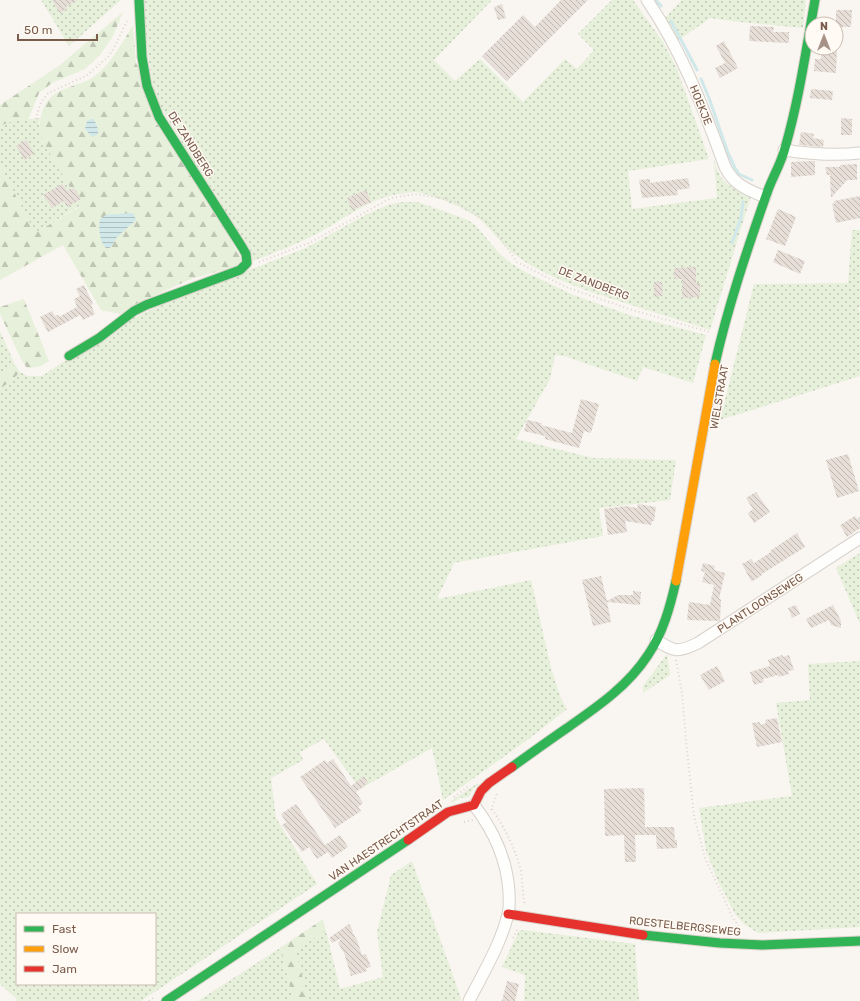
<svg xmlns="http://www.w3.org/2000/svg" width="860" height="1001" font-family="Rubik,sans-serif">
<style>
.grass{fill:url(#grass-dots);fill-rule:evenodd}
.forest{fill:url(#forest-firs)}
.water{fill:url(#water-rules)}
.lines{fill:none;stroke-linecap:round;stroke-linejoin:round}
.stream{stroke:#d0e8ea;stroke-width:3}
.building{fill:url(#building-back-hatch)}
.street-casing{stroke:#d7d1cb;stroke-width:13}
.fast-casing{stroke:#d9d2cb;stroke-width:11}
.slow-casing{stroke:#d9d2cb;stroke-width:11}
.jam-casing{stroke:#d9d2cb;stroke-width:11}
.path{stroke:#dcd5d0;stroke-width:2;stroke-dasharray:1 3;stroke-linecap:butt}
.street{stroke:#fefefd;stroke-width:11}
.fast{stroke:#30b455;stroke-width:9}
.slow{stroke:#ff9f0a;stroke-width:9}
.jam{stroke:#e5322d;stroke-width:9}
.labels{text-anchor:middle;stroke-width:3;stroke-linejoin:round;paint-order:stroke}
.street-label{font-size:11px;fill:#7a5c4d;stroke:#fffaf3}
</style>
<defs>
<pattern id="grass-dots" width="8" height="8" patternUnits="userSpaceOnUse"><rect width="8" height="8" fill="#e7f0db"/><path d="M2 2h.1M6 6h.1" fill="none" stroke="#c0c6b4" stroke-width="1.8" stroke-linecap="round"/></pattern>
<pattern id="forest-firs" width="22" height="20" patternUnits="userSpaceOnUse"><rect width="22" height="20" fill="#e7f0db"/><path d="M5 1l3.5 6h-7zM16 11l3.5 6h-7z" fill="#c0c6b4"/></pattern>
<pattern id="water-rules" width="6" height="5" patternUnits="userSpaceOnUse"><rect width="6" height="5" fill="#d0e8ea"/><path d="M0 2.5h6" fill="none" stroke="#aebfc0"/></pattern>
<pattern id="building-back-hatch" width="6" height="6" patternUnits="userSpaceOnUse"><rect width="6" height="6" fill="#e6ded7"/><path d="M-1 5l2 2M0 0l6 6M5-1l2 2" fill="none" stroke="#bfb7b1"/></pattern>
</defs>
<rect width="100%" height="100%" fill="#f9f5f0"/>
<path class="grass" d="M41,0H121L69,46Z
M140,0H492L434,60L455,81L480,59L523,102L565,59L577,69L594,50L578,34L612,0H633L663,42L677,69L709,159L628,171L632,209L717,198L714,160C721,185 729,186 751,196L710,330C677,319 643,309 609,298C579,288 548,277 521,259C505,249 495,234 482,221C471,210 431,194 416,192C411,192 403,193 398,194C369,199 347,217 322,231C300,243 276,252 253,261L154,96Z
M682,0H806L803,28L740,22L710,18L676,42L663,20Z
M41,118L39,123L42,140L81,205L35,233L0,165V126L12,121Z
M402,202H418L468,220L476,226L499,253L509,262L527,273L571,294L629,315L706,335L693,383L643,367L637,381L564,356L555,355L550,379L516,439L593,458L676,460L670,500L599,508L603,536L454,563L437,599L531,580L551,668L561,698L567,709L526,741L443,800L432,748L360,789L324,739L300,752L303,760L271,778L276,818L317,884L141,1001H16L17,999L0,984V389L12,380L20,372L27,376H42L120,324L182,296L306,248L367,214L388,205ZM17,914H155V984H17Z
M852,230H860V307L858,308L860,313V376L720,420L754,284L848,283Z
M0,331L15,365L0,374Z
M860,553V624L836,568Z
M667,654L670,675L643,693V686Z
M860,661V927L758,933L744,924L735,914L717,879L706,851L699,808L792,796L776,703L810,700L808,664Z
M478,783L479,785L473,789L469,797L460,798L452,803L451,801Z
M412,861L461,998L460,1001H309L295,950L326,931L340,989L383,977L377,932L391,875Z
M523,930L635,944L639,1001H524L525,975L502,967L519,931Z
M280,948L294,1001H198Z"/>
<path class="forest" d="M123,12L113,36L100,55L85,69L52,83L39,93L28,120L12,121L0,126V105L60,65Z
M133,25L136,63L244,264L191,279L142,301L120,314L101,310L63,245L0,280V165L35,233L81,206L42,140C37,123 41,101 58,92C69,86 82,84 92,78C109,67 123,42 133,25Z
M24,299L49,361C42,366 36,368 27,368L22,361L0,314V307Z
M15,365L20,372L12,380L0,389V374Z
M323,919L326,931L295,950L309,1001H294L280,948Z"/>
<path class="water" d="M91,119H93C97,124 98,128 98,134L92,137L85,129L87,121Z
M130,213L134,214L136,220L117,237L111,247L107,249C100,244 98,228 100,219L106,215Z"/>
<g class="lines">
<path class="stream" d="M656,0L661,6
M671,21L697,70
M701,79L709,98L728,153L735,168L739,174L752,180
M732,243L741,218L743,202"/>
</g>
<path class="building" d="M52,0H77L66,7L67,9L60,13Z
M561,0H588L507,81L482,56L523,15L535,27Z
M502,4L506,18L498,20L494,7Z
M836,10H852L851,27H836Z
M750,26L774,27L773,32H789V43L749,41Z
M724,41L738,68L720,78L715,68L725,63L716,46Z
M821,48H837L836,73L814,71L815,59H821Z
M811,89L833,91L832,100L810,98Z
M841,118L852,119V135H841Z
M801,132L814,134L813,138L824,140L823,147L799,145Z
M26,140L34,153L25,160L16,146Z
M815,161V175L791,177V162Z
M857,164V180H847L831,198L830,175H827L825,167H840V165Z
M688,178L690,188L677,190L678,195L642,198L639,180L650,179V183Z
M62,184L67,191L73,188L75,190H76L81,199L67,207L64,201L52,208L43,195Z
M366,190L371,202L352,210L347,198Z
M860,196V218L836,223L832,203L834,204V201Z
M778,209L796,217L785,246L766,239Z
M778,250L805,261L800,274L773,262Z
M696,267V283H700V297L682,298V279H674V268Z
M654,282H662L663,296L654,297Z
M84,285L93,304L91,305L95,314L83,320L80,315L48,332L40,317L52,311L55,316L58,315L59,317L77,307L74,299L80,296L76,289Z
M581,399L599,404L591,433L584,431L579,448L545,439V436L524,431L527,420L542,423L541,425L572,433Z
M848,454L859,491L837,498L826,460Z
M756,492L770,512L754,523L748,513L753,509L746,498Z
M638,504L656,507L654,521H652L651,525L625,521L627,532L608,535L604,509L626,506L637,508Z
M855,516L857,519L860,517V528L847,537L840,525Z
M797,533L805,547L762,574V575L753,581H751L742,564L751,559L754,563L771,552L770,551Z
M703,563L715,566L714,570L725,573L719,599H721L720,621L687,620L689,602L710,605L714,585L702,582L705,572L701,571Z
M601,576L607,601L618,595H633V591L641,592L640,605L607,602L611,622L593,626L582,580Z
M796,605L800,614L792,618L788,608Z
M833,605L841,621V628L831,625L829,620L811,628L806,619Z
M782,655L783,657L789,655L794,670L788,671L789,674L779,677L778,675L763,679L764,682L754,685L750,672L770,666L768,660Z
M717,666L725,681L709,690L700,675Z
M777,718L782,742L757,747L752,723L759,722L761,725L766,723L765,720Z
M333,759L351,786L364,776L368,783L356,792L363,803L358,807L361,811L335,828L300,777L325,760L327,763Z
M644,788L645,827H674L675,840H677V848L657,849L656,835H635L636,862H625L624,835L605,836L604,789Z
M296,804L325,845L340,835L348,847L332,858L328,852L317,859L309,847L302,852L282,825L286,822L281,814Z
M349,924L353,931L352,932L357,940L362,955L366,954L371,967L366,968L367,971L351,976L344,953L338,943L342,938L332,943L329,938Z
M507,981L519,984L515,1001H502Z"/>
<g class="lines">
<g class="street-casing">
<path id="street" d="M647,0C682,51 704,109 725,167C734,185 748,190 765,197
M784,150C810,154 835,156 860,153
M656,640C675,652 677,653 698,643L860,538
M469,1001C483,973 501,944 508,914C510,907 509,899 509,892C507,859 494,831 474,805"/>
</g>
<g class="fast-casing">
<path id="fast" d="M69,356L99,338L134,311L146,305L240,270L247,263L246,254L242,247L159,117L147,86L142,57L139,0
M715,364C728,306 747,250 767,193C772,178 781,164 785,148C799,100 806,50 815,0
M512,767C530,754 548,741 567,728C597,707 628,686 648,655C663,633 670,607 676,581
M643,935L720,943L762,945L860,941
M166,1001L408,840"/>
</g>
<g class="slow-casing">
<path id="slow" d="M676,581L715,364"/>
</g>
<g class="jam-casing">
<path id="jam" d="M408,840L448,812L474,805L481,791L489,783L512,767
M508,914L643,935"/>
</g>
<path class="path" d="M35,123L40,104L48,93L86,76L108,57L114,48L127,21
M259,262L309,243L391,198L414,194L435,197L454,201L489,223L517,262L566,287L632,310L710,332
M676,660L682,693L687,751L694,816L705,858L732,916L742,932
M454,797L470,785
M492,809C505,829 515,847 521,871C523,882 522,894 525,905
M491,810L497,794
M464,822L473,820
M513,938L518,928
M149,1001L154,997"/>
<use href="#street" class="street"/>
<use href="#fast" class="fast"/>
<use href="#slow" class="slow"/>
<use href="#jam" class="jam"/>
</g>
<g class="labels">
<g class="street-label">
<text transform="translate(701 105) rotate(68)" y="4">HOEKJE</text>
<text transform="translate(191 144) rotate(58)" y="4">DE ZANDBERG</text>
<text transform="translate(594 283) rotate(21)" y="4">DE ZANDBERG</text>
<text transform="translate(719 397) rotate(-80)" y="4">WIELSTRAAT</text>
<text transform="translate(760 603) rotate(-33)" y="4">PLANTLOONSEWEG</text>
<text transform="translate(386 840) rotate(-34)" y="4">VAN HAESTRECHTSTRAAT</text>
<text transform="translate(685 926) rotate(6)" y="4">ROESTELBERGSEWEG</text>
</g>
</g>
<rect x="16" y="913" width="140" height="72" fill="#fffaf3" stroke="#cabbb1"/>
<rect x="24" y="926" width="20" height="6" fill="#30b455" stroke="#cabbb1"/>
<text x="52" y="933" font-size="12" fill="#7a5c4d">Fast</text>
<rect x="24" y="946" width="20" height="6" fill="#ff9f0a" stroke="#cabbb1"/>
<text x="52" y="953" font-size="12" fill="#7a5c4d">Slow</text>
<rect x="24" y="966" width="20" height="6" fill="#e5322d" stroke="#cabbb1"/>
<text x="52" y="973" font-size="12" fill="#7a5c4d">Jam</text>
<g transform="translate(824 36)"><circle r="19" fill="#fffaf3" stroke="#cabbb1"/>
<path d="M0-3L7 15L0 10L-7 15Z" fill="#a69286"/>
<text y="-6" font-size="11" font-weight="bold" text-anchor="middle" fill="#7a5c4d">N</text>
</g>
<path d="M18 34v6h79v-6" fill="none" stroke="#7a5c4d" stroke-width="2"/>
<text x="24" y="34" font-size="12" fill="#7a5c4d" stroke="#fffaf3" stroke-width="3" paint-order="stroke">50 m</text>
</svg>
